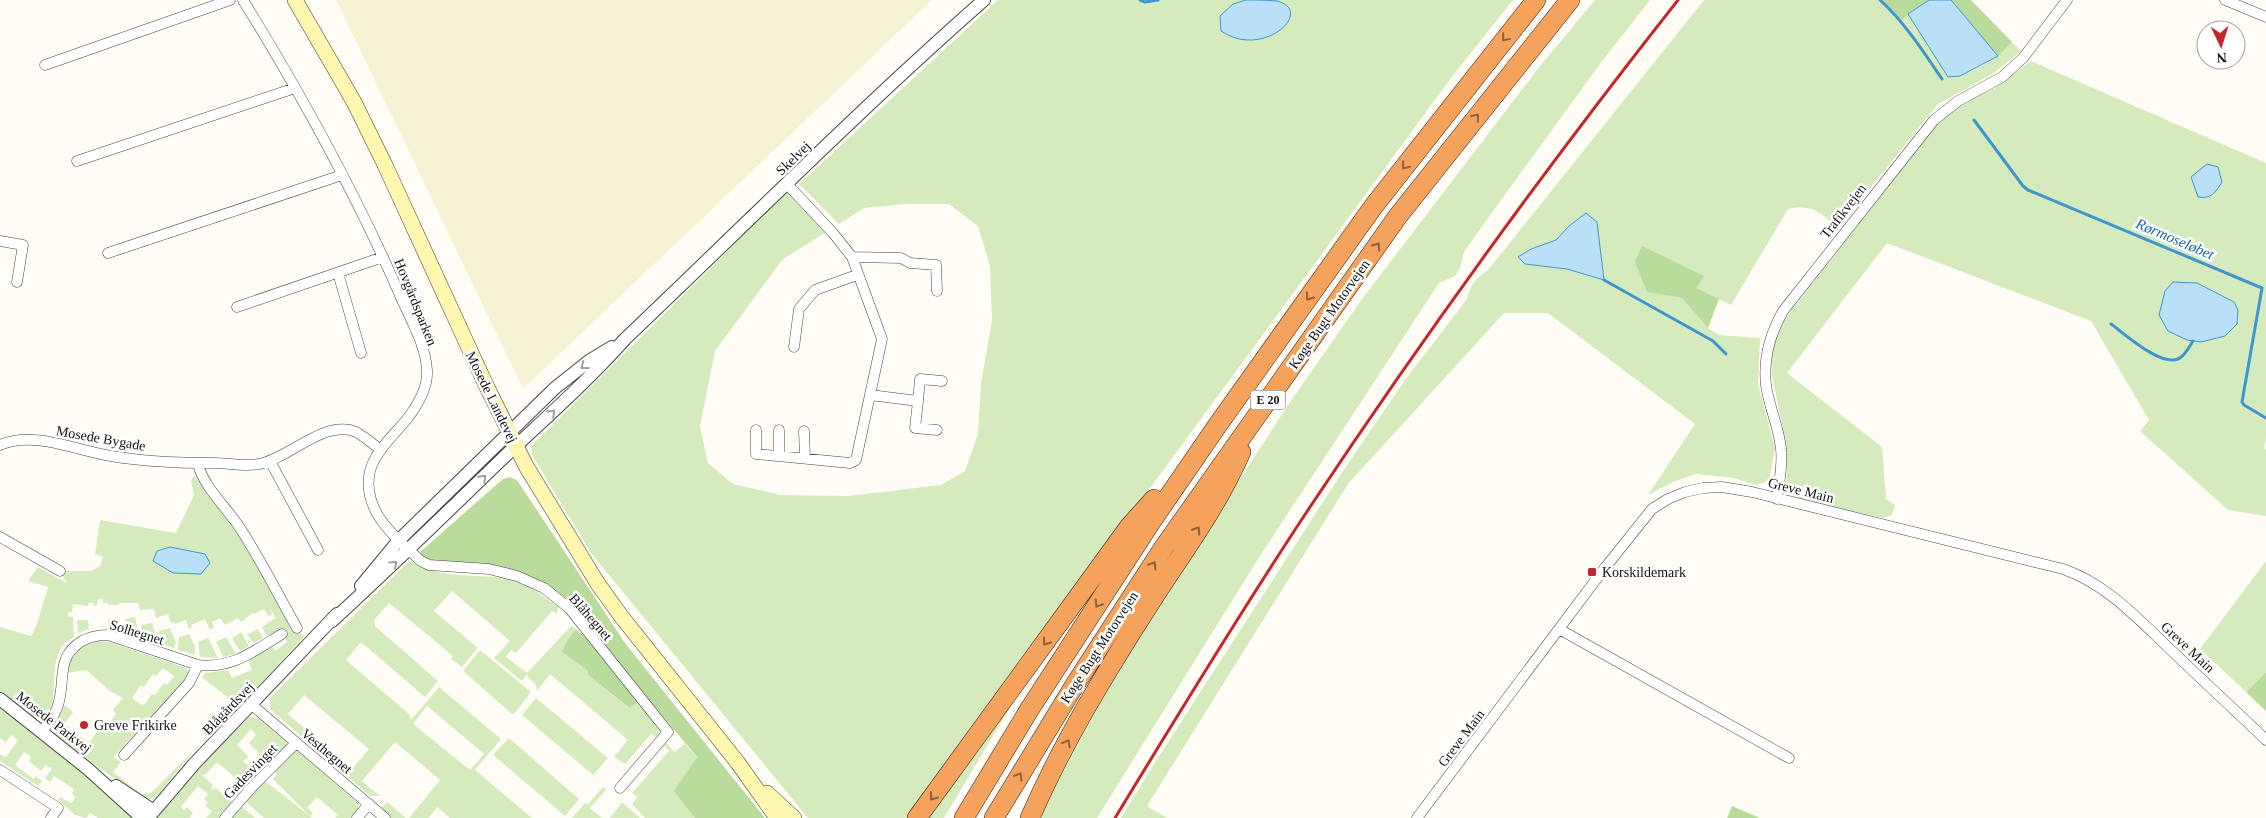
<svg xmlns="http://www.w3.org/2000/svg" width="2266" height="818" font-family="'Times New Roman',serif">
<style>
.farmland{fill:#f6f3d4}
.green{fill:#d5ebbd;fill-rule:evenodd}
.forest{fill:#b9dc9c}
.water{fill:#b9e0f7;stroke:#3f96cf}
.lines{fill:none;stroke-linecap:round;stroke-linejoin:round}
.stream{stroke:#3f96cf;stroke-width:3}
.minor-casing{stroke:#444;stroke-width:11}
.tertiary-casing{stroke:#444;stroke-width:14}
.secondary-casing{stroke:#333;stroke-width:16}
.motorway-casing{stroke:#222;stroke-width:20}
.minor{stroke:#fff;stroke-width:10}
.tertiary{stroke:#fff;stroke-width:12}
.secondary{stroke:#fff6b0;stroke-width:15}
.motorway{stroke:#f5a25d;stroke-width:19}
.rail{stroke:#c4262e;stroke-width:3}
.oneway{stroke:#8e613b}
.oneway2{stroke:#a0a0a0}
.poi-dot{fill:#c4262e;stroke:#fff;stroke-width:2}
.labels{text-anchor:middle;stroke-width:5;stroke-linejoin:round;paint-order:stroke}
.shield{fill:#fff;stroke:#585858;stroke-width:1}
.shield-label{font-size:12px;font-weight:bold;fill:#111}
.street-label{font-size:14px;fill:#111;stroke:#fff}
.poi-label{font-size:14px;fill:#111;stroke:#fff;text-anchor:start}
.water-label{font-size:15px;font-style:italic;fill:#1768a6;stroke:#fff}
</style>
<rect width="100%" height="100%" fill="#fffdf5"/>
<path class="farmland" d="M336,0H932L523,389Z"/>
<path class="green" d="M998,0H1513L1451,78L908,818H808L591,553L532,455V445L787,192L826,232L782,260L715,351L700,426L708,463L733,484L780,495L848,496L941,485L965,471L978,434L981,383L992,320L990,266L978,226L949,204H906L864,208L839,224L799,184Z
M1595,0H1650L1600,64L1488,218L1464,252L1460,268L1455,276L1439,283L1258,559L1097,818H1038L1131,647L1288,405L1362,299L1540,66Z
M1704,0H1880L1900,21L1908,14L1948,77C1973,75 1995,59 2012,42L2021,51L1994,73L1938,104L1838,228C1820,213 1814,204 1788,209L1731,305L1695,288L1704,276L1648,292L1682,298L1708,328L1719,335L1760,338L1758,384L1775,448L1769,481L1756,485L1734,478L1696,474L1673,482L1648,495L1695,424L1548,313H1504L1348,484L1147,806L1167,818H1121L1154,764L1343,471L1405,380L1467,299C1471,284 1475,279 1488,270Z
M2031,61L2266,163V439L2264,448L2266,450V516L2228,510L2140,431L2149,420L2091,321L1887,243L1787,373L1882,447L1886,499L1895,505L1892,515L1883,518L1798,499L1787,487L1786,443L1772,376L1771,351L1778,328L1933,128L1958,105L1993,89Z
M194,476L220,505L242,538L295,631L305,636L245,700L237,705L202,677L205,673L228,670L232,678L252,670L248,660L273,647L276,651L287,642L281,629L267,636L262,627L275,618L278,624L269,605L272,614L269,616L264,609L254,614L253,613L241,622L238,618L225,625L220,618L212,622L214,627L210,630L205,619L191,625L192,627L189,629L186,620L175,624L174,622L171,623L168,614L156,618L154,609L140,610L138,603H119V605H108V603H103V599H98L97,605L94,606L93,603H88V606L73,604L72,612H68V617H73L74,637C70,641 69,639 65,643C48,661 59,691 49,713L35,719L0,692V627L31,636L36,627L48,587L28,581L38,567L67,583L60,571H91L100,566L103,557L95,554L100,520L176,533L194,495L191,480Z
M410,560C436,579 474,574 505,578C525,580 542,596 559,607L556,614L552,611L516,653L511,650L506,657L527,673L571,626L576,629L566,642L562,652L588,671V675L628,708L638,702L655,723L660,735L657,737L651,734L625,764L614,757L628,740L550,674L537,691L536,685L528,677L527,674L522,681L494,658L510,641L452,591L434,611L478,648L462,667L451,659L453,656L389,603L374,620L375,626L438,681L425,697L361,642L346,660L409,714L411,720L439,687L501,739L475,770L532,818H450L437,807L429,818H409L440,780L395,742L362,781L380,796H370L270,709L271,697ZM304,695L369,749L352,769L288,714ZM427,706L484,754L470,770L413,724Z
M2266,561V672L2246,692L2200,649Z
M135,617L138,631L136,636L126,632L125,619Z
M120,619L117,630L109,628L108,619Z
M77,620H88L89,629L78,633Z
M152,623L156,635L154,642L140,637L142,625Z
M170,628L176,643L174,648L160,644L159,631Z
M258,629L263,638L254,643L247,635Z
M241,632L249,646L240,651L232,638Z
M189,634L195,646V655L178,650L179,637Z
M226,637L236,654L223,657L216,642Z
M208,638L218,658L200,657L198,642Z
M98,641L110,642L186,668L189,674L186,680L113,757L121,762L113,772L141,794L151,793L195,749L159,794L151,799L139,797L54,734L55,726L65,705L73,712L64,724L89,743L101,726L106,728L116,714L113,710L123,698L110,691L86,670L67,673C70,655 80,646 98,641ZM163,668L174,676L167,685L164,683L155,695L152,694L143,706L132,698L141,685L144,687L153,674L156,676Z
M480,650L531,692L513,715L463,671Z
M1033,669L944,818H924Z
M536,698L608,758L593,775L522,715Z
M0,706L126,808L132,818H98L90,813L86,818L75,815L58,800L60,797L71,803L76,797L72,794L74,789L54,776L50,782L45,778L52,769L46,765L41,771L29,761L31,757L24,752L15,765L34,779L36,776L42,781L38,786L0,761V754L6,757L18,740L11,735L6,742L0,738Z
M249,717L258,718L287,742L286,748L263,771L253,762L260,754L249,743L256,735L251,729L237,745L249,757L243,761L259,776L238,797L229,791L238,780L217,762L205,775L201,774L213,785L211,788L213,790L216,788L232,803L219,818H206L212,811L205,806L208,803L204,799L208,794L198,786L181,807L184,810L187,807L193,813L190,817L192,818H155L183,783Z
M509,738L579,799L565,816L493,755Z
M666,742L674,752L685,744L697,758L675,791L695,818H645L632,804L637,797L632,793L669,751L663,744Z
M292,752H299L358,803V809L351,818H335L338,815L317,797L307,808L313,813L310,816L312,818H264L245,801L265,781L310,816L273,779L277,774L274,771Z
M603,787L607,789L590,808L602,818H572L585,803L588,804Z
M387,802L406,818H390L380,809Z
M622,802L640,818H610Z
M240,805L255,818H229Z"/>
<path class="forest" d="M1880,0H1929L1908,14L1901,21Z
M1951,0H1971L2012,42L1998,56Z
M1642,246L1704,276L1696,288L1719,299L1708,328L1682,298L1647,292L1635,262Z
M510,477L517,480L625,643L765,818H695L674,791L697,757L624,670L583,614L542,583L432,561L421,557L420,552L503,479Z
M576,629L592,643L638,702L629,708L588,675V671L562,652L566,642Z
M2266,672V711L2246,692Z
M1732,806L1760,818H1727Z"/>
<path class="water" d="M1246,0C1256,0 1268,0 1277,1C1316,11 1263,60 1221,31L1220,16L1233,4Z
M1929,0H1951L1998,56L1960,76L1948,77L1908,14Z
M2207,164L2218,167L2222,182C2215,193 2212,199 2198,197L2191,177Z
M1586,213L1597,222L1604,280L1567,269L1525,264L1518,257L1531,249L1556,240L1569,226Z
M2173,282L2197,283L2234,302L2238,310L2237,324L2225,336L2201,342L2187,340L2168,331L2159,315L2165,291Z
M170,547L205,554L210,563L201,574L173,573L153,561L157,551Z"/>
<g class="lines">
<path class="stream" d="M1140,0L1145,2L1158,0
M1880,0C1905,23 1923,51 1942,79
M1974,120L2023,186L2028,190L2262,288L2242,402L2244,405L2266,418
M1604,280L1713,341L1726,354
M2111,324C2126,335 2160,366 2178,359C2185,356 2189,347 2193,341"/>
<g class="minor-casing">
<path id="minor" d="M243,0C301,94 355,192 399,293C409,317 426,344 427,371C428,388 417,406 407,419C395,434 375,451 370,471C361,510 395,538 421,561L429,565L489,569L517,576L544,588L569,608L668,732L620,788
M2225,0L2266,17
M45,65L230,0
M77,161L295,88
M0,241L23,245L17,282
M108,253L342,175
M852,257L901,258L910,263L936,265L937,291
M338,273L361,353
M237,307L383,257
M794,347L799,309L815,290L857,275
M870,395L918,401L915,428L937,430
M918,401L920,379L942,381
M756,430V454L850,463L856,460L882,339L852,257L833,233L787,184
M779,430V456
M804,431L805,458
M0,445C33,430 77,451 111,456C145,462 179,463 213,463C229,463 243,467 259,464C288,459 326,418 356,432C365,437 373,444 381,450
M270,461L318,550
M198,464C203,486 227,508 240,528C261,560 278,595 297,628
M1777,499C1779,483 1783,465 1781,449C1779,427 1769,407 1766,385C1763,358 1770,334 1783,311L1934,120L1958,101L2002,77L2023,58L2067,0
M0,537L60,571
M1559,629L1789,758
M252,705L385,818
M42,731C48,724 54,717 57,708C67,682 54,658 82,641C91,636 98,635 108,635L198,665C232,669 254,651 282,634
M124,755L189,683L198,665
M0,770L58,808L51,818
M225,818L252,787L296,743
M357,818L369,804
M1417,818L1604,569L1652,509L1668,499L1685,492L1703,488L1722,487L1752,492L2063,569C2107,584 2139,620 2172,651C2203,681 2235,710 2266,740"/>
</g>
<g class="tertiary-casing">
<path id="tertiary" d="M361,586L399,540L555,388L589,361L612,347
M332,621C389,569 444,515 500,461C542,421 586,383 625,339C744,226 860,109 984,0
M0,699L88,769L142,818
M116,786L154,811
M148,818L194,764L337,614"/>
</g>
<g class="secondary-casing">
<path id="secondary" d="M295,0L354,102L385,165L485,383L526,466L598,584L621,616L738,763L777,818
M767,793L794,818"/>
</g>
<g class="motorway-casing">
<path id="motorway" d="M917,818L1129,527L1154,499
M964,818L1029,710L1151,522L1217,426L1373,207L1536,0
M994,818L1076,683L1164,547L1398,216L1570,0
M1030,818C1063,742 1107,670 1152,600C1183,552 1218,505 1241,452"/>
</g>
<use href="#minor" class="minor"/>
<use href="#tertiary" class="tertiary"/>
<use href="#secondary" class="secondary"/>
<use href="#motorway" class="motorway"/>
<path class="rail" d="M1115,818C1177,716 1240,613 1306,513C1423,337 1547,166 1678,0"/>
</g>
<defs><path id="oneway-chevron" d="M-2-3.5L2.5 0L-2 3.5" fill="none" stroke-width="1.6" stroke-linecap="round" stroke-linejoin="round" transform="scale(1.25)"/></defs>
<g class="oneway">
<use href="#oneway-chevron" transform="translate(1505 38) rotate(130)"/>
<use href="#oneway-chevron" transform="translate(1476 117) rotate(-52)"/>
<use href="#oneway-chevron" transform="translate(1405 166) rotate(128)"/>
<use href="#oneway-chevron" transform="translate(1377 246) rotate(-55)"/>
<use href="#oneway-chevron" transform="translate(1309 297) rotate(126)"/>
<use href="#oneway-chevron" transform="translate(1197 530) rotate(-57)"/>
<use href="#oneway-chevron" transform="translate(1153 565) rotate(-57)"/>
<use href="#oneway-chevron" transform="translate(1098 604) rotate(123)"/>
<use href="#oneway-chevron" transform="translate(1046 642) rotate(126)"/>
<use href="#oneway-chevron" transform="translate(1067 743) rotate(-62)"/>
<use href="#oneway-chevron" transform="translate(1019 776) rotate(-59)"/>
<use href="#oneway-chevron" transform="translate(933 797) rotate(127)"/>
</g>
<g class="oneway2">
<use href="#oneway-chevron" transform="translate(584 366) rotate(142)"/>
<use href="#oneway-chevron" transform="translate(552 413) rotate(-43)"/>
<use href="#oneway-chevron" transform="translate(483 478) rotate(-45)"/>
<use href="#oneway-chevron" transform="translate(394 564) rotate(-42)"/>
</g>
<g class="poi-dot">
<rect x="1587" y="567" width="10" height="10" rx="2.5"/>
<circle cx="84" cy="725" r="5"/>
</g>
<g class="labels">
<rect class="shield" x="1250.5" y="390.5" width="35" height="19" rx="4"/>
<g class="shield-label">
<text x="1268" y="404">E 20</text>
</g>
<g class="street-label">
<text transform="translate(793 158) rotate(-44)" y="5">Skelvej</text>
<text transform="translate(1843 211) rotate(-52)" y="5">Trafikvejen</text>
<text transform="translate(416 302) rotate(68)" y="5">Hovgårdsparken</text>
<text transform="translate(1329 314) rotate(-55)" y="5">Køge Bugt Motorvejen</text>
<text transform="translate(492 397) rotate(64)" y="5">Mosede Landevej</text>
<text transform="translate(101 438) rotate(10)" y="5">Mosede Bygade</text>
<text transform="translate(1801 490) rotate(14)" y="5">Greve Main</text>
<text transform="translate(591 617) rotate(49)" y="5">Blåhegnet</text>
<text transform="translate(137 632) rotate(17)" y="5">Solhegnet</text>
<text transform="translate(1099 647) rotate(-57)" y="5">Køge Bugt Motorvejen</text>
<text transform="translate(2188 647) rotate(43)" y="5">Greve Main</text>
<text transform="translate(228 708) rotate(-46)" y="5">Blågårdsvej</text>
<text transform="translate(54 722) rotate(38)" y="5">Mosede Parkvej</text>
<text transform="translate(1461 738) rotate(-53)" y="5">Greve Main</text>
<text transform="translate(327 751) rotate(40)" y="5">Vesthegnet</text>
<text transform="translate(250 771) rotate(-46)" y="5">Gadesvinget</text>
</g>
<g class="poi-label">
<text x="1602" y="577">Korskildemark</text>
<text x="94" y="730">Greve Frikirke</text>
</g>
<g class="water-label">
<text transform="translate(2175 239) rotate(23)" y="5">Rørmoseløbet</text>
</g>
</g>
<g transform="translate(2221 45) rotate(176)"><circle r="24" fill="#ffffff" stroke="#a0a0a0"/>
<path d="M0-4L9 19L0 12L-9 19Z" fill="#c4262e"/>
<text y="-8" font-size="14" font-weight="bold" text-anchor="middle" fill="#111111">N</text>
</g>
</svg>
